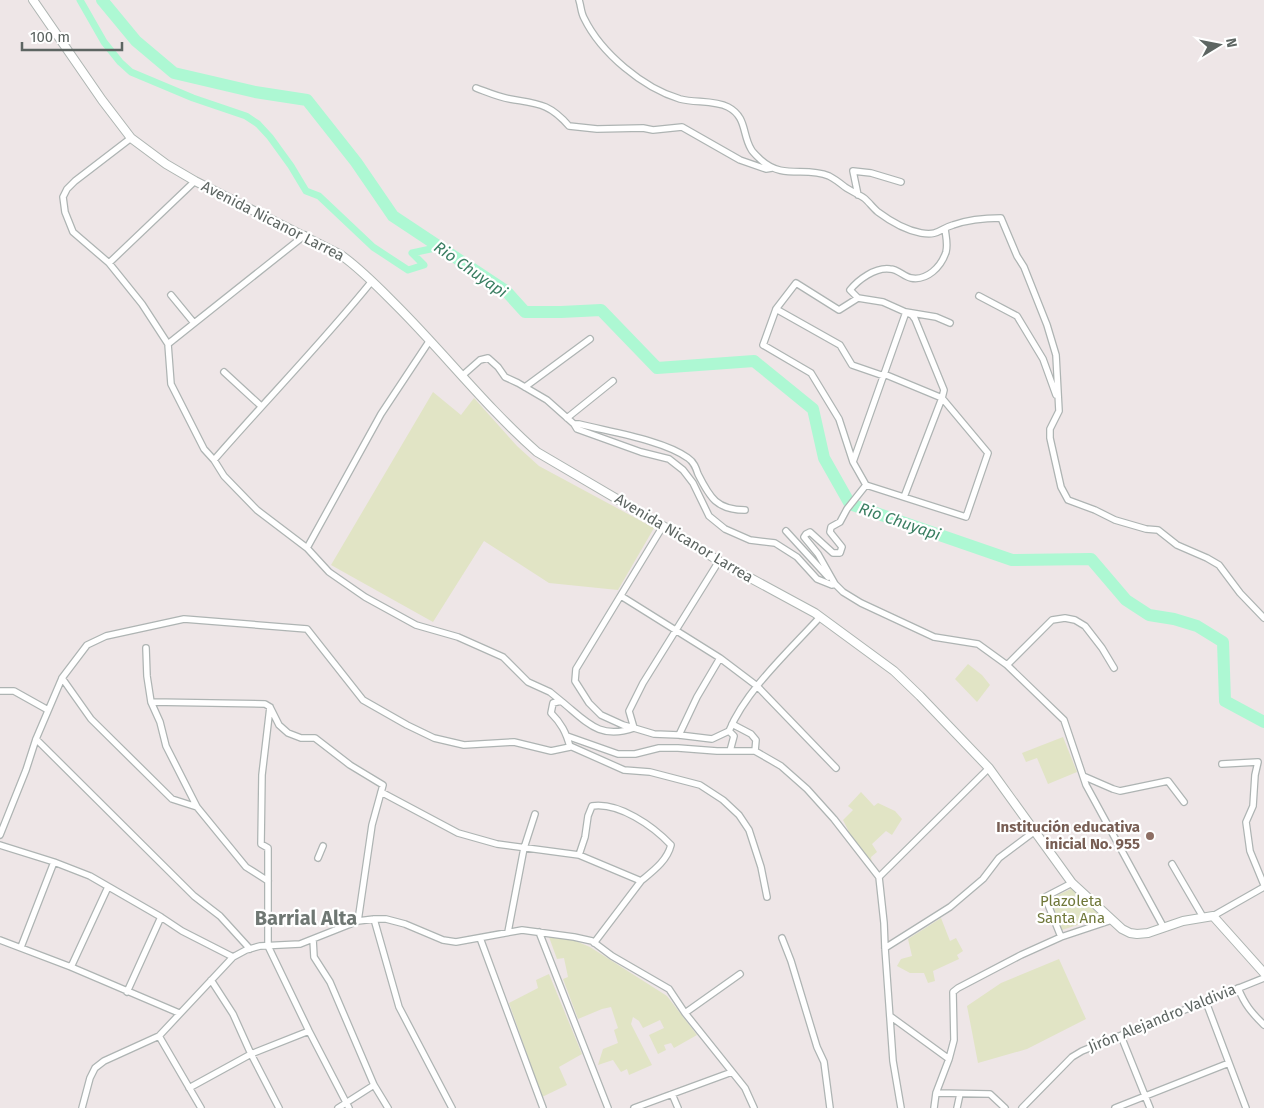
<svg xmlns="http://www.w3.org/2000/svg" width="1264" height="1108" font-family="'Fira Sans',sans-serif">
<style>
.green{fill:#e1e4c5}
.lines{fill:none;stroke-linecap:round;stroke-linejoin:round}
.canal{stroke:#adf8d3;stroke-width:7}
.river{stroke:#adf8d3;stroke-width:12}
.street-casing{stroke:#aeb4b3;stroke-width:8}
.secondary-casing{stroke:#aeb5b2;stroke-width:10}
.street{stroke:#fff;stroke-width:5.5}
.secondary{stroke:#fff;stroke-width:8}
.education-dot{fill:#8d6e63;stroke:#fff;stroke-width:2}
.labels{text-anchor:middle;stroke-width:4.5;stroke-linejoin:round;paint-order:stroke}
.street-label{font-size:15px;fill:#5d6562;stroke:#fff}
.education-label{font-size:15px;font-weight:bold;fill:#785e54;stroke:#fff;text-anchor:end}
.park-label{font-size:15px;fill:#70783a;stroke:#fff}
.water-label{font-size:16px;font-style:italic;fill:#3b7f63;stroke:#fff}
.district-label{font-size:20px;font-weight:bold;fill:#6f7773;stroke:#fff}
</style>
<rect width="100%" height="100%" fill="#eee6e7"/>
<path class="green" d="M433,392L461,415L474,398L517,446L539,466L654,528L618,590L549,583L484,541L433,622L331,565Z
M968,664L982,675L990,685L977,702L955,679Z
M1063,737L1077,772L1048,784L1037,758L1026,762L1022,753Z
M861,792L874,806L878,803L895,811L902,819L892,835L886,831L872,844L877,852L871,857L872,865L855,844L843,820L853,810L848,806Z
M1073,888L1102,917L1062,930L1049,899Z
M941,918L950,941L956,938L963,951L957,955L959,959L933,971L935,981L928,983L924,973H910L897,966L901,959L912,956L908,939Z
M549,937L571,939L590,947L667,996L697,1035L674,1048L671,1043L664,1045L666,1050L658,1054L649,1035L664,1028L660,1020L643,1028L639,1021L633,1017L631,1024L652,1065L629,1075L627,1069L621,1072L613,1060L598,1065L603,1049L618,1043L614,1030L618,1028L611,1007L602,1009L578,1019L563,979L568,977L564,958L557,959Z
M1059,959L1086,1019L1027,1049L978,1063L967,1006L1001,983Z
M549,974L582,1054L559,1067L567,1085L542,1097L509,1003L538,988L536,980Z"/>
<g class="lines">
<path class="canal" d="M80,0L104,42L120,62L131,72L193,98L246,116L258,124L270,137L291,166L306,191L319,196L373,247L408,270L424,265L412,253L440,247"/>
<path class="river" d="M102,0L136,41L174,73L255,92L307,100L356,162L393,216L506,291L525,312H561L601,310L657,368L754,361L813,409L824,458L850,504L1012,560L1091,559L1126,600L1149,615L1174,619L1197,626L1223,642L1225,701L1264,722"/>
<g class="street-casing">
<path id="street" d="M579,0C581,6 581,13 584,18C601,53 643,88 680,99C695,103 714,100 728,107C747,117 742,134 751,149C753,153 758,157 761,160C783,180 805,166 829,176C835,179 840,183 845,187C851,191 858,194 864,198C869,202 873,208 878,212C890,221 905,230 921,233C939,236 939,229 953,225C967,220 987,218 1001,218L1017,256L1024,267L1047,325L1056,355L1059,411L1050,429V438L1061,487L1068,500L1095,510L1115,520L1146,529L1158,530L1177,545L1207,558L1219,565L1240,593L1264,618
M476,88C487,92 498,97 510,99C538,104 549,103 569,126L597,129L643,128L653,130L682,127L740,160L766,169L772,168
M131,138L75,181L67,189L63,197L65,212L73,232L109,263L142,304L168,344L171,384L204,449L214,460L224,476L257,510L307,548L329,572L365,597L416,625L458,637L503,657L528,682L550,692L561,701
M858,195L853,171L871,173L901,182
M945,229C946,237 948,244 946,252C941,267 927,281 911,278C904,277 898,269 890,269C875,267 858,280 850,290L858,298L883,302L912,315L915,319L944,390L942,398L988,453L966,517L866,485L853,462L906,312L936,317L950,323
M109,263L195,181
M171,295L194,323
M979,296L1017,316L1043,359L1056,395
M858,298L839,310L796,283L776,309L840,345L852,365L884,376
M776,309L763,345L811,373L839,419L853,462
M168,344L305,235
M224,372L261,406
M884,374L942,398L904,497
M463,375L480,360L488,358L498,367L505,377L518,383L547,400L574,424H579C610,432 663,440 688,458C694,462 696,468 698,474C710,498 717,510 745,510
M525,387L590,339
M567,418L613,381
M574,424L577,429L641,452L669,459L683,470L693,483L709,516L725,529L750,540L775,543L797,557L817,579L832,585L835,584
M214,460C266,400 322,343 372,281
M866,485L847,509L840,522L831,527L830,532L842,547L840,553H833L810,532L806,534L804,537L818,554L835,584L843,592L861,603L934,637L978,644L1007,665L1064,720L1086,785L1164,928
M786,531L828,577
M307,548L381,414L430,340
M719,561L643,683L629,711L634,728L654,734L679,735L712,739L729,731
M621,596L720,658L757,686L836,768
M146,648L147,676L151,702L160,722L166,746L197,807L246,867L268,881
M1007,665L1052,620L1065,618L1075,620L1085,626L1102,648L1114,668
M62,678L91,719L172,799L197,807
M0,691H14L48,710
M151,702L265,704L270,707L279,725L288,733L301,738H315L350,765L383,785L372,825L358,921
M270,707L262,775L261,844L268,848V946L309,1031L349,1108
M732,724L751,734L756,740L755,751
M634,728L623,725L601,715L589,703L575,681L576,669L663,526
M679,735L697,697L720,658
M567,736L618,754H635L659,748H678L717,751H755L781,766L807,789L834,819L879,877L884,923L885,948L893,1061L901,1108
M36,739L194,896L220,916L250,949
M570,746L624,770L650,772L700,785L723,800L739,815L749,830L761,867L767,897
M730,751L734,736L729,731C746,690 790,650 820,617
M1222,764L1258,762L1255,775L1253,806L1246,822L1250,851L1264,885
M1083,776L1113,789L1120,791L1168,781L1184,802
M381,792L458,833L497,844L579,855L641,881C653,871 667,861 671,845C653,826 619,802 592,806L588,816L585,837L579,855
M0,835L26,770L36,739L62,678L87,645L106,636L184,619L307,629L363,700L407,725L434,738L464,745L514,742L551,751L570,747C566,732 561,723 551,713L553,703L561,701C587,722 599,740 634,728
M0,845L54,862L90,876L161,917L182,931L233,957
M318,858L323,846
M1172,864L1203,917
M879,877L989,768
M1213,916L1264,887
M374,919L399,1007L452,1108
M508,932L524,848L535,814
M539,932L608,1108
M1061,937L1112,920
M480,938L543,1108
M782,938L791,961L817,1047L824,1062L830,1108
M313,939L314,957L330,982L374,1085L388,1108
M0,940L71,967L179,1013
M594,943L641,881
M21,947L54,862
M885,948L950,907L983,879L999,858L1035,831
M71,967L108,887
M211,980L233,1014L251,1054L279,1108
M1238,988C1245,1005 1251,1012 1264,1025
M127,992L161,917
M1206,1002L1246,1108
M685,1013L740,974
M890,1016L949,1059L936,1093L934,1108
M159,1036L201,1108
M1121,1036L1150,1108
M949,1059L954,1040L953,992L958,988L1021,955L1061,937L1045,897L1072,883
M189,1088L251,1054L309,1031
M936,1093L990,1094L1005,1108
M672,1094L678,1108
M82,1108L90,1078L95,1068L104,1061L159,1036L233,957L246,950L260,946L300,944L358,921L374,919H386L405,924L443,940L456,942L522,930L574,937L592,941L612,956L669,989L685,1013L745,1088L754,1108
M338,1108L374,1085
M634,1108L732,1072
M957,1108L960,1094
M1022,1108L1072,1057L1082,1051L1264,978
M1115,1108L1229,1063"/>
</g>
<g class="secondary-casing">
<path id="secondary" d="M33,0L102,100L131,138L166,164L195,181L341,255C362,270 379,288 397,306C444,353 487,408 537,452L663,526L719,561L815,613L894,671L920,696L989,768L1072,883L1122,929L1130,933L1137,934L1148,933L1183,921L1213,916L1264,973"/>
</g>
<use href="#street" class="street"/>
<use href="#secondary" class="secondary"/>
</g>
<circle class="education-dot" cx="1150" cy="836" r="5"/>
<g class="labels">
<g class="street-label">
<text transform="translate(273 221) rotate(27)" y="5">Avenida Nicanor Larrea</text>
<text transform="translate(684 538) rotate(31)" y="5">Avenida Nicanor Larrea</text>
<text transform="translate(1162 1018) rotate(-22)" y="5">Jirón Alejandro Valdivia</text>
</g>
<g class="education-label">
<text x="1140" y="832">Institución educativa<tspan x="1140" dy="17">inicial No. 955</tspan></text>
</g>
<g class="park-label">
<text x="1071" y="906">Plazoleta<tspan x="1071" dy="17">Santa Ana</tspan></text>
</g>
<g class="water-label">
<text transform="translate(471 269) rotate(35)" y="6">Rio Chuyapi</text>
<text transform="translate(900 521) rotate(19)" y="6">Rio Chuyapi</text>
</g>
<g class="district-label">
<text x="306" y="925">Barrial Alta</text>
</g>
</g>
<g transform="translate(1219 45) rotate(80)" stroke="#ffffff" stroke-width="4" paint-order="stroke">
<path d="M0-4L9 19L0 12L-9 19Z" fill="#5d6562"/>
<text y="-8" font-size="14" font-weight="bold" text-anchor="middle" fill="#5d6562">N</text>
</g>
<path d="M22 42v8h100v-8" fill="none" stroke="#5d6562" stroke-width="2.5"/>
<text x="30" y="42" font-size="15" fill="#5d6562" stroke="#ffffff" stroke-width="4" paint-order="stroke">100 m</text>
</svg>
